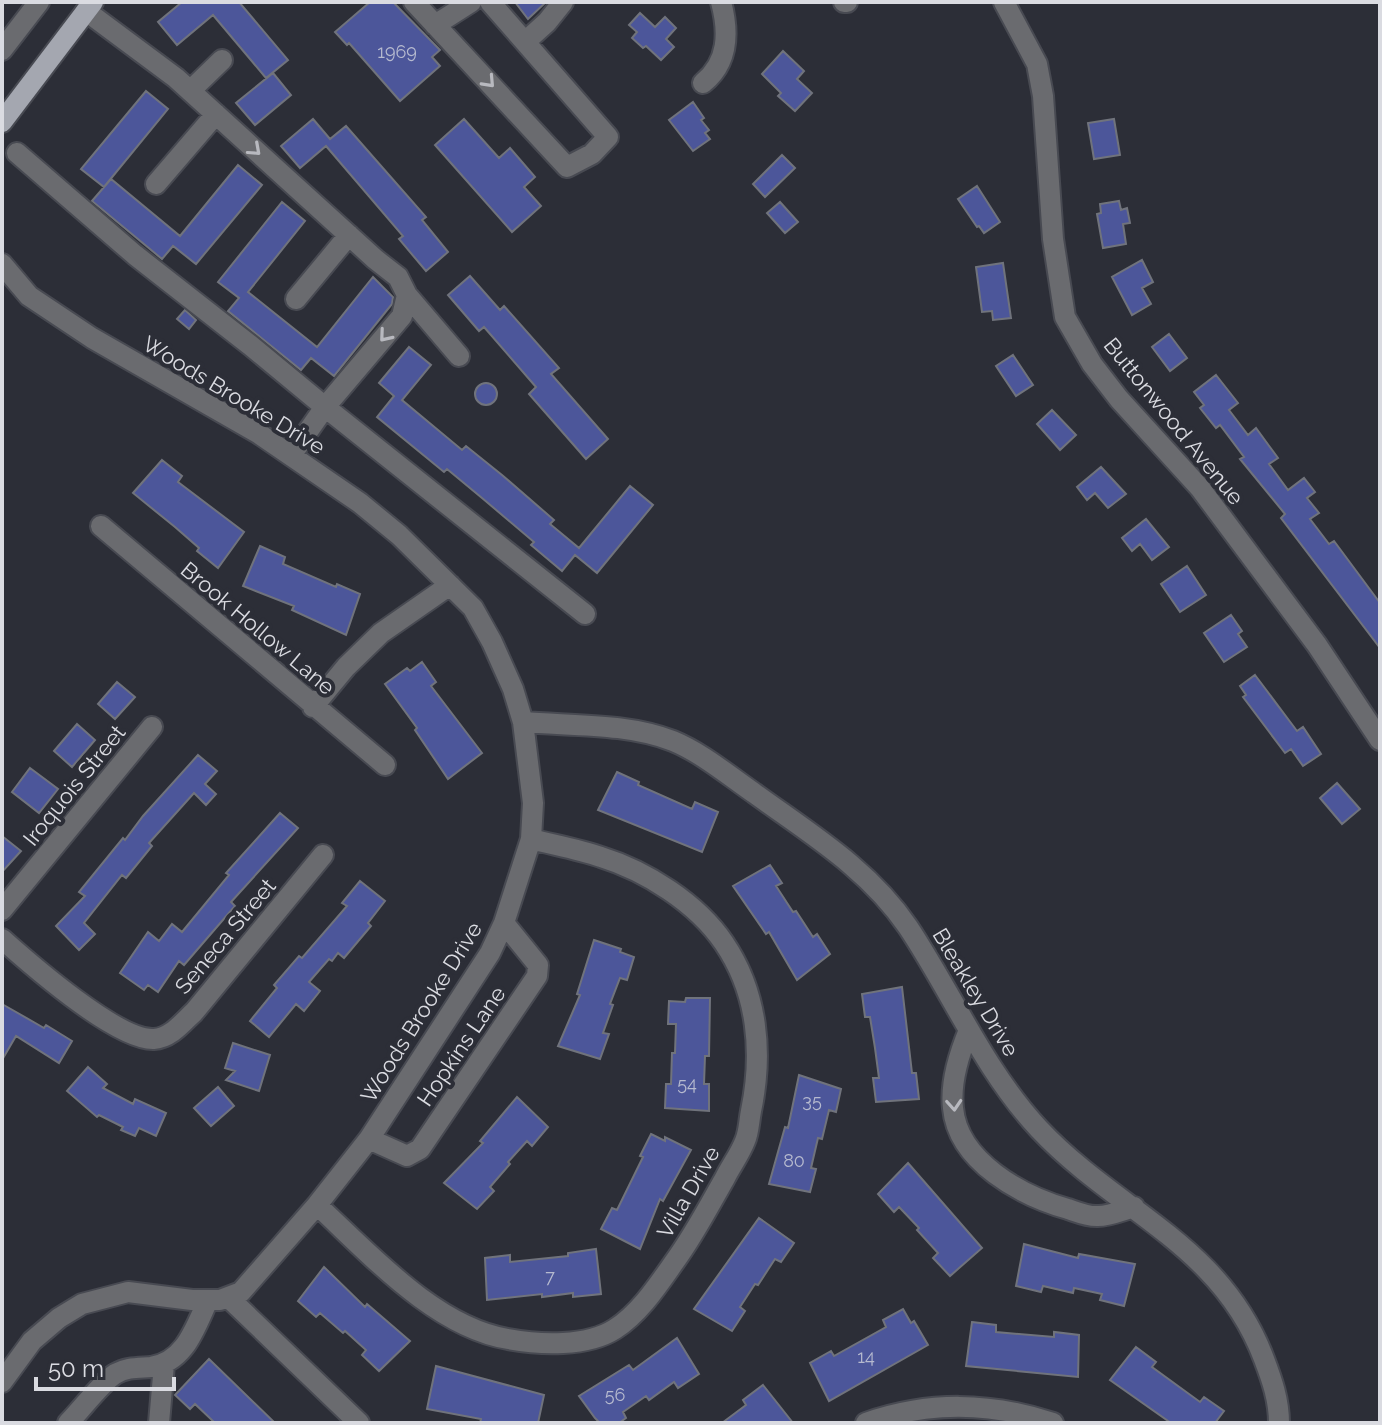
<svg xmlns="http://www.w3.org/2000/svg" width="1382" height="1425" font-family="Raleway,sans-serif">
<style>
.building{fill:#4c569a;stroke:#70737c;stroke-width:2}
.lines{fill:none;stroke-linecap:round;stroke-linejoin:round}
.minor-casing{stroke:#484a52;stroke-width:24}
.major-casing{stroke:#484a52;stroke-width:24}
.minor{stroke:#6a6b6f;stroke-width:20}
.major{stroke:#a4a7b0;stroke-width:20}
.oneway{stroke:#b8b9bf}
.labels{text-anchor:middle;stroke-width:8;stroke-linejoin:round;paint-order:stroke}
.number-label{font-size:18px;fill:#b6bacf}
.street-label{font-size:22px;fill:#dadbe1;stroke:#2c2e37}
</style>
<rect width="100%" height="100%" fill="#2c2e37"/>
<path class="building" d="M182,2H239L288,60L266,78L213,15L177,45L158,22Z
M370,2H393L440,50L432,57L440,66L400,101L349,43L347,45L335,32Z
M515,2H546L528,19Z
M640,13L655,27L665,17L676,28L666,39L674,47L661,60L646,46L643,48L632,38L637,32L629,25Z
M783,51L804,71L797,79L812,93L795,111L778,96L781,93L762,74Z
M273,73L291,95L255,125L236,103Z
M146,91L168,109L104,187L81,169Z
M693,102L704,118L701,120L709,130L705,133L710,139L693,151L669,120Z
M313,119L330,139L346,126L426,217L422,220L448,252L426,271L399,239L403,236L326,146L300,168L281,146Z
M464,119L499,158L510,148L535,177L524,187L541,206L512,232L435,145Z
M1114,119L1120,155L1094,159L1088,123Z
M782,155L795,168L765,197L753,184Z
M238,165L262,185L196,264L173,246L162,259L92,201L111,179L180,236Z
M977,186L1000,222L984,233L979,226L977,227L958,199Z
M1119,201L1121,210L1127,208L1130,223L1123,224L1126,244L1103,248L1097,214L1101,213L1100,204Z
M282,202L305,221L248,292L317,347L373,277L393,297L392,304L334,376L311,358L301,370L228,311L239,298L218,282Z
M780,202L798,222L785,233L767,213Z
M1142,260L1153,282L1142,288L1151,304L1132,315L1112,277Z
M1003,263L1011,318L993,320L992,311L982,312L976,267Z
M470,276L500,310L504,306L559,368L551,374L608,439L586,459L529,394L536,387L484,327L479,331L448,295Z
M185,310L196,320L189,329L177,319Z
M1169,334L1187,358L1170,371L1152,347Z
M409,347L431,365L402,400L462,450L466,446L502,475L554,520L550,524L579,548L630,486L653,505L597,573L575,555L562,571L531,545L534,542L482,498L447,469L444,472L377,417L394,396L379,383Z
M1013,355L1033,385L1016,396L996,366Z
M1216,375L1238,403L1229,410L1248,435L1256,428L1278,458L1269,464L1288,490L1304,478L1315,492L1307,498L1319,513L1310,519L1329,544L1334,541L1380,603V648L1281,518L1285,514L1240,459L1244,457L1220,425L1216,428L1200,408L1204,405L1194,392Z
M475 394a11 11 0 1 1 22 0a11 11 0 1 1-22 0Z
M1052,410L1076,435L1060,450L1037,424Z
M162,460L182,476L178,482L244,532L218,568L197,551L199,548L175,527L133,493Z
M1101,467L1126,494L1108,508L1095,493L1087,500L1077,487Z
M1146,519L1169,547L1152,560L1140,544L1132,551L1122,538Z
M260,546L285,557L283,564L336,587L337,584L360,594L346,635L292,610L294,606L243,586Z
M1187,566L1206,595L1180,612L1161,584Z
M1231,615L1242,631L1238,634L1247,647L1224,662L1204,633Z
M422,662L436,682L431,686L482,753L448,779L415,730L417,728L385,684L407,668L410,671Z
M1255,675L1297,731L1303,727L1321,754L1303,766L1291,749L1285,753L1243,697L1246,695L1240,686Z
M117,682L135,697L115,719L98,704Z
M77,724L95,740L72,767L54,751Z
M198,755L217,771L205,784L216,794L206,805L194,793L149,843L152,846L126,878L122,875L84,923L95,934L79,950L56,926L85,896L79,892L123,838L125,840L143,816Z
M30,768L58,789L39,813L12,792Z
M617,772L639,782L638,785L692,809L695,802L718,812L702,852L598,810Z
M1337,783L1360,809L1342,824L1320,798Z
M280,813L298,828L231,902L235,906L184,965L179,961L158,992L148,985L144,990L120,973L148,932L159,941L172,924L182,932L229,875L226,873Z
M2,836L21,851L2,872Z
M770,865L782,883L776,886L793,912L796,911L813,937L817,934L830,954L797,980L769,932L766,934L733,886Z
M360,881L385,901L368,923L371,926L344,958L338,953L332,961L329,959L309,982L320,991L304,1011L296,1004L269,1037L250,1021L277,988L274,985L299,956L302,958L347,906L342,903Z
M594,940L621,949L620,952L634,957L627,980L620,978L610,1004L613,1005L603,1033L609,1034L600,1059L558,1046L580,995L577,994Z
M902,987L912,1073H916L919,1099L876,1102L873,1078H879L875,1048L870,1017H865L862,994Z
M686,998H710L709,1056H705L704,1084H709V1111L665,1108L666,1084H671L672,1053H675L676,1024H668L669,1001L685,1002Z
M2,1004L44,1028L46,1025L72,1041L59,1063L16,1036L2,1060Z
M233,1043L270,1055L259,1091L226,1080L235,1071L225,1068Z
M88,1067L107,1084L103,1088L133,1104L135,1099L166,1113L156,1136L139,1128L135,1136L121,1130L123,1127L99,1115L97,1117L67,1091Z
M799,1075L841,1089L836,1112L829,1110L822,1139L818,1138L811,1168L816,1169L810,1192L769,1184L785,1127L788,1128Z
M218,1087L234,1106L211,1126L194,1108Z
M517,1097L548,1127L532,1146L527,1141L508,1162L510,1164L490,1187L494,1191L477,1209L444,1183L483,1143L480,1141Z
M651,1134L665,1141V1137L691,1150L663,1201L660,1199L640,1249L601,1229L612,1208L617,1210L643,1157L640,1156Z
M908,1163L982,1248L950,1276L933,1258L938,1253L917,1230L919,1228L899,1207L894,1212L878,1194Z
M759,1218L794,1243L781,1262L775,1259L758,1285L755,1284L740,1307L745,1311L732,1331L694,1309Z
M1024,1244L1078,1258L1079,1254L1135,1264L1124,1306L1100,1300L1102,1294L1074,1288L1073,1293L1043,1286L1041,1292L1016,1286Z
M596,1249L601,1294L573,1297V1293L542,1297V1294L487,1300L485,1258L510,1255V1262L568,1256V1253Z
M324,1267L365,1307L367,1304L410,1341L379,1371L362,1355L366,1350L345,1331L343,1333L320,1313L316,1317L298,1301Z
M903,1309L911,1323L914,1321L928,1345L829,1401L810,1363L831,1351L834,1356L886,1327L883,1320Z
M972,1322L996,1325V1332L1054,1337V1332L1079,1335L1078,1377L966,1366Z
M677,1338L699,1374L678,1388L674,1382L649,1400L646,1396L623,1412L626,1418L619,1423H600L595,1418L579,1396L629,1365L633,1370Z
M1136,1347L1156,1362L1152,1367L1200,1402L1204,1397L1224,1411L1215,1423H1171L1110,1380Z
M209,1359L275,1423H215L195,1404L190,1409L175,1395Z
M436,1366L544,1395L538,1423H480L481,1419L427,1409Z
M763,1385L793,1423H722L746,1405L743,1400Z"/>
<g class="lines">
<g class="minor-casing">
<path id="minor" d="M414,2L567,167L592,154L608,137L490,2
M844,2H847
M1004,2L1037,64L1043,96L1053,239L1065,317L1092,364L1119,399L1200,488L1317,645L1380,740
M86,11L176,78L375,259L398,277L407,295L402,316L325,407L292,454
M435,25L471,2
M525,42L547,22L563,2
M2,50L39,2
M703,83C729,62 729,32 721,2
M190,91L222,60
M17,153L135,255L250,345L325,407L585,614
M156,184L216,114
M2,264L29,296L92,338L258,433L360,503L399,535L473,608L492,642L513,689L523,722L533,803L531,839L504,923L490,953L369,1139L317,1205L241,1292L220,1300H192L128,1292L82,1304L59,1318L32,1341L2,1382
M407,295L459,356
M296,299L349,235
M101,526L385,765
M313,707L346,667L381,633L450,585
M523,722C572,726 627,723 673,741C702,753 728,775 754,793C809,833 869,869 908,927C952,993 984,1070 1039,1129C1117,1212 1221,1244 1264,1359C1272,1380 1279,1400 1279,1423
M2,910L152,727
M2,939C30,964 118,1041 154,1039C171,1038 183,1022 194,1012L323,855
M969,1030C959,1054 950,1082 953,1108C958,1162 1022,1196 1068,1209C1077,1212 1089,1217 1098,1216C1110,1216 1123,1210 1134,1207
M369,1139L407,1156L420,1149L537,976L538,965L504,923
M317,1205C370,1254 435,1327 508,1339C540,1345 587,1347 615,1329C640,1313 658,1285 675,1261C694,1235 709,1206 725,1178C731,1166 740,1154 745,1141C749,1132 749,1121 751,1111C763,1053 758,993 724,943C697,903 646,871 601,857C578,849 554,845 531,839
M229,1298L359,1423
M68,1423C82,1409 100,1384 115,1374C127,1367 138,1368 151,1367C185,1362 195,1328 208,1300
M159,1423L164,1364
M866,1423C929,1401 989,1402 1053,1423"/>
</g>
<g class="major-casing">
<path id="major" d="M2,122L93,2"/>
</g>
<use href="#minor" class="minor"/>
<use href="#major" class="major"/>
</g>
<defs><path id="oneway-chevron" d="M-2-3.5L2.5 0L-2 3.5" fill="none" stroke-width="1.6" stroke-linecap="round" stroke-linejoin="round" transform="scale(2)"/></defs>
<g class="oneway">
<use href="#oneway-chevron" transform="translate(489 82) rotate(47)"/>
<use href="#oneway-chevron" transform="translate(255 150) rotate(42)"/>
<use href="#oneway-chevron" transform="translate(385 336) rotate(130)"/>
<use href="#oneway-chevron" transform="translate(954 1105) rotate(86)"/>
</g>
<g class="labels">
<g class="number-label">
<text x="397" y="58">1969</text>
<text x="687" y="1090">54</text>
<text x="812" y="1107">35</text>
<text x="794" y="1167">80</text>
<text x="550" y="1283">7</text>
<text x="866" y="1363">14</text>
<text x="615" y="1401">56</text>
</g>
<g class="street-label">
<text transform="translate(234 395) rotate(31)" y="8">Woods Brooke Drive</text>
<text transform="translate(1174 421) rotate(51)" y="8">Buttonwood Avenue</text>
<text transform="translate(258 628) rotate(40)" y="8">Brook Hollow Lane</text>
<text transform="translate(74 785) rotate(-51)" y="8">Iroquois Street</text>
<text transform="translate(225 936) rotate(-50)" y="8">Seneca Street</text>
<text transform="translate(976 992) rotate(59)" y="8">Bleakley Drive</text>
<text transform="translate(421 1012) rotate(-58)" y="8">Woods Brooke Drive</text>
<text transform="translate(461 1046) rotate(-56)" y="8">Hopkins Lane</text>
<text transform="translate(688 1192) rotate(-60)" y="8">Villa Drive</text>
</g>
</g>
<rect width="1382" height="1425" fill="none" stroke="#dadbe1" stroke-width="8"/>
<path d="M36 1377v12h138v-12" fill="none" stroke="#dadbe1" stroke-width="4"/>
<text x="48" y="1377" font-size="24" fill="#dadbe1" stroke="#2c2e37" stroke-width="6" paint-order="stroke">50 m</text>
</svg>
